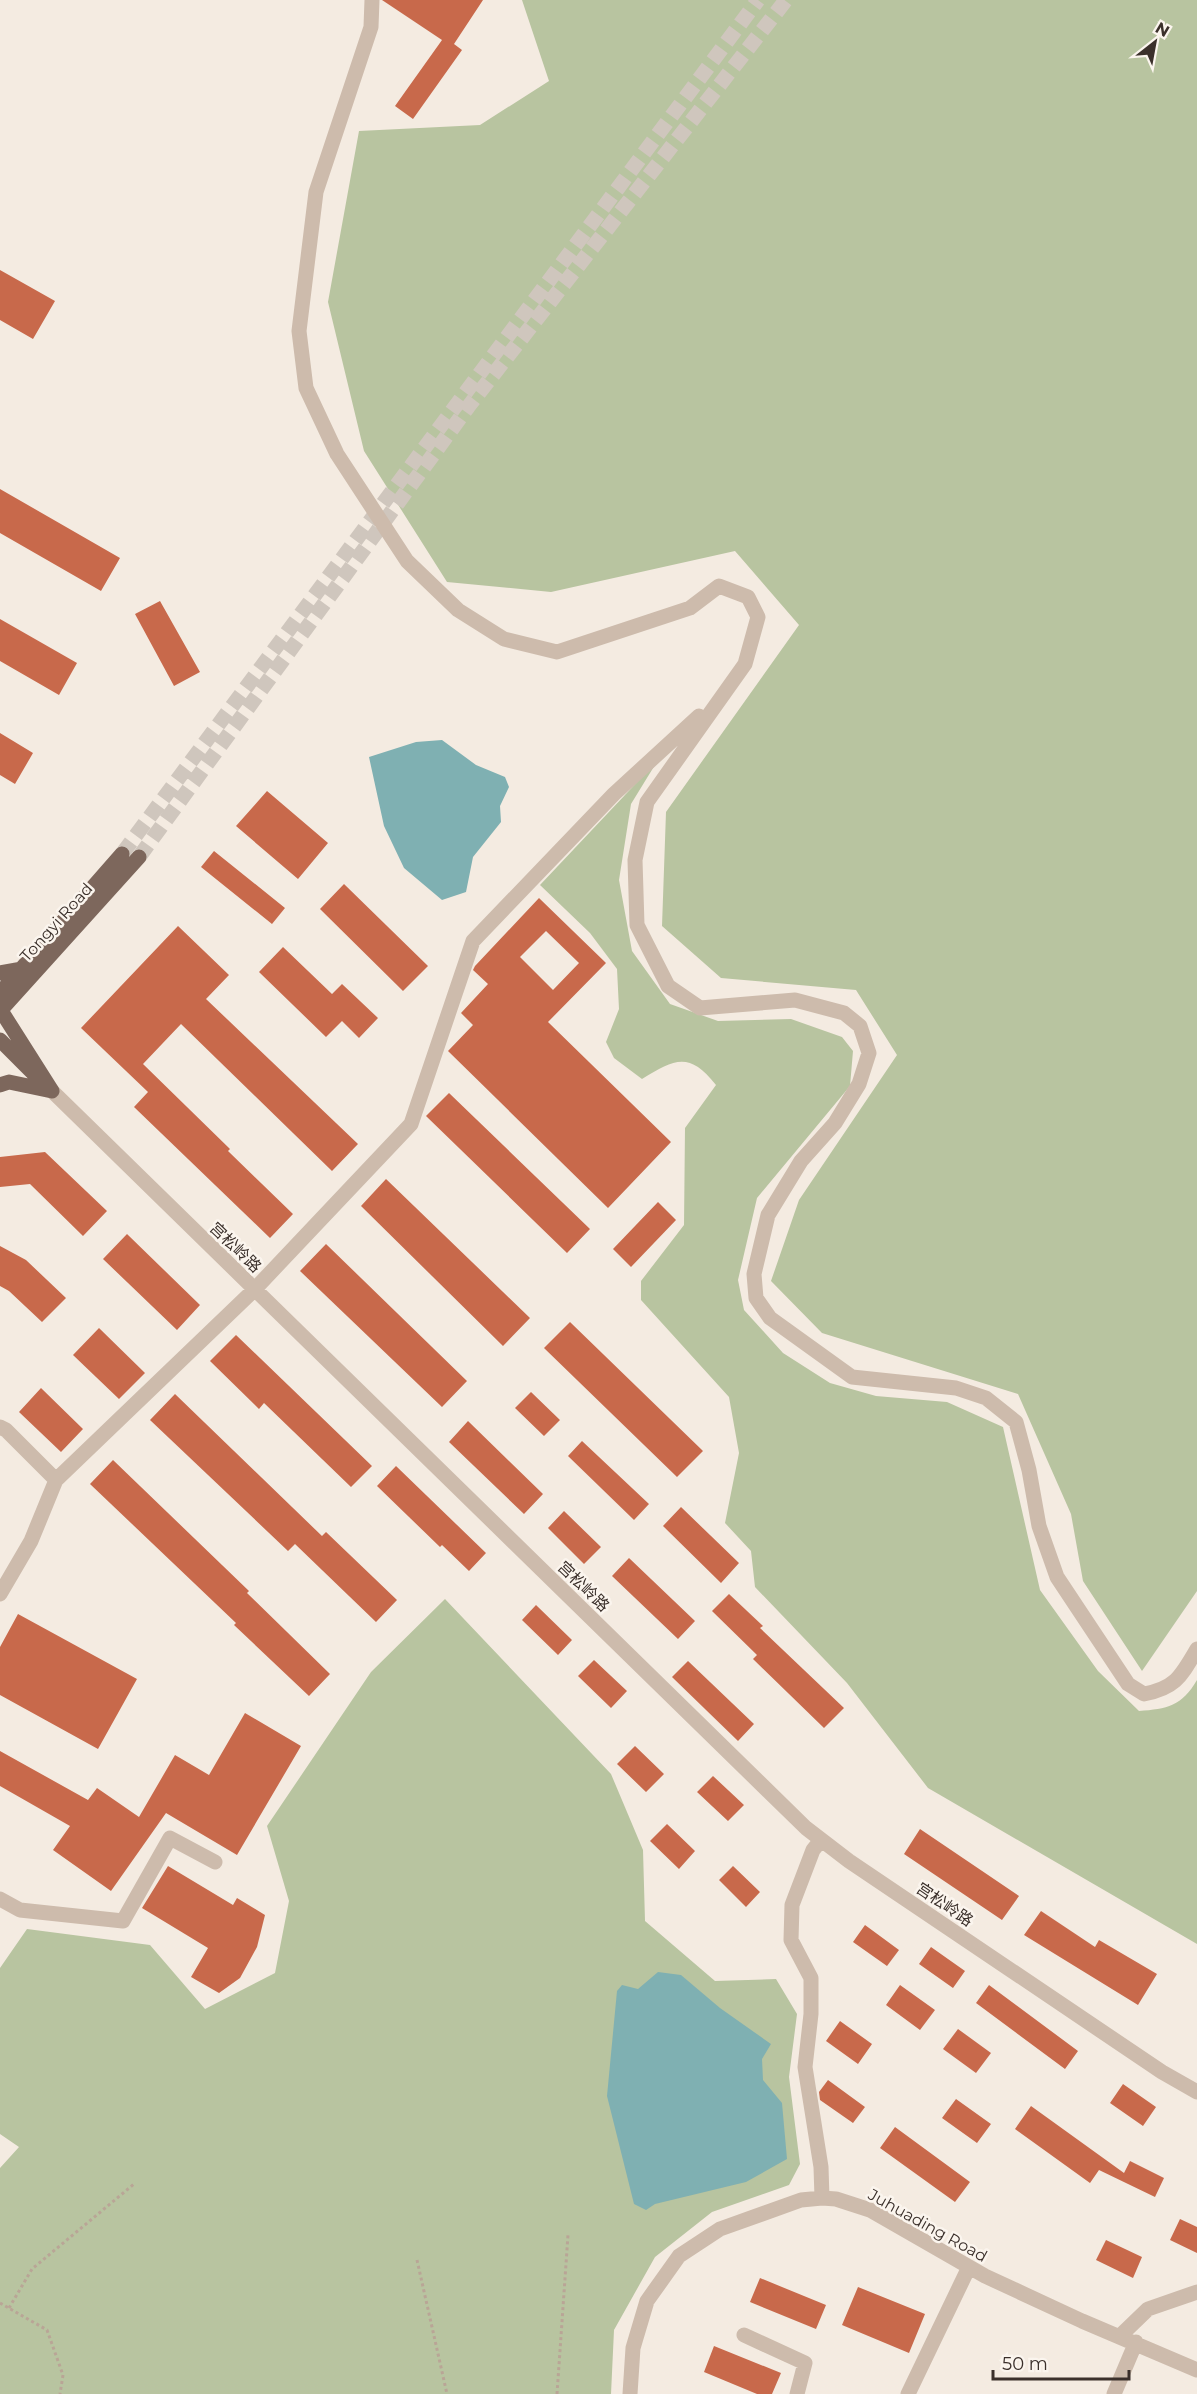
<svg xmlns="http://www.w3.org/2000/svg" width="1197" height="2394" font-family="Montserrat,'Noto Sans SC',sans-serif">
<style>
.green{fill:#b8c4a0}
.water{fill:#7fb0b2}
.building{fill:#c8694b;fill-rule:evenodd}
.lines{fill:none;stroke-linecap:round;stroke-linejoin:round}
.major-tunnel{stroke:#cfc6bd;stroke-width:15;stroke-dasharray:15 8;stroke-linecap:butt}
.path{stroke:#b9a596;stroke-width:3;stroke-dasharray:3 3;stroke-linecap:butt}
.minor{stroke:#cdbbac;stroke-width:15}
.major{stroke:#7d675c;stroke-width:15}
.labels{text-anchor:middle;stroke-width:5;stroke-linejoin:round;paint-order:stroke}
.street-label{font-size:16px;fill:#3b302b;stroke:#fbf5ee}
</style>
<rect width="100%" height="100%" fill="#f4ebe1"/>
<path class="green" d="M522,0H1197V1591L1142,1671L1083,1581L1071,1514L1018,1394L822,1333L771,1281L799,1200L897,1055L856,990L721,978L662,926L666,812L799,625L735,551L551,592L447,582L364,451L328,302L359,131L480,125L549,81Z
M658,760L631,804L619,880L632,951L670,1004L718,1021L791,1019L842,1037L853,1051L850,1086L757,1198L738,1280L744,1310L783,1353L830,1383L876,1396L947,1402L1003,1427L1040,1590L1098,1671L1139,1711C1167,1709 1182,1706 1197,1680V1944L928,1788L847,1683L755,1587L751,1551L725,1523L739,1453L729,1397L641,1300V1281L684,1225L685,1128L716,1085C689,1051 675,1059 642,1079L614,1058L606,1042L619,1009L617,969L590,933L540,885Z
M445,1599L611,1774L643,1850L645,1921L715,1981L776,1979L797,2014L789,2077L800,2164L789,2185L712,2212L655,2257L614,2330L611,2394H0V2168L19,2147L0,2134V1968L27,1929L150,1945L205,2009L275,1973L289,1901L267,1826L371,1672Z"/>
<path class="water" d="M442,740L476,765L505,777L509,787L500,806L501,822L473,857L466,892L442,900L404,868L384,826L369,757L416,742Z
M658,1972L681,1975L720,2008L771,2044L762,2059L763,2080L782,2103L787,2159L746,2182L655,2204L646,2210L634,2204L607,2096L617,1991L622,1985L638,1989Z"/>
<path class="building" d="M382,0H483L454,44L462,50L413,119L395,106L442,40Z
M0,270L55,301L33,339L0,320Z
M0,489L120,558L101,591L0,533Z
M160,601L200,672L174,686L135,614Z
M0,619L77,663L59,695L0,661Z
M0,733L33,753L15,784L0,775Z
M267,791L328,843L298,879L236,826Z
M214,851L285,908L272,924L201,867Z
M344,884L428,966L403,991L320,909Z
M539,898L606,963L548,1022L671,1142L608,1208L448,1051L473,1025L461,1013L488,984L473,970L475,966ZM546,931L579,963L553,990L520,957Z
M178,926L229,975L206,999L358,1144L332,1171L181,1024L143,1064L230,1149L228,1151L293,1214L270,1238L134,1107L148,1092L81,1028Z
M283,947L332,994L342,984L378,1018L359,1038L342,1021L326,1037L259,972Z
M449,1093L590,1229L567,1253L426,1116Z
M45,1152L107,1211L83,1236L30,1184L0,1187V1157Z
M386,1179L530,1318L503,1346L361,1206Z
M658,1202L676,1220L631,1267L613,1249Z
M127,1234L200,1305L177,1330L103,1259Z
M326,1244L467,1381L442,1407L300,1271Z
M0,1246L26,1260L66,1298L42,1322L9,1291L0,1286Z
M570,1322L703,1451L677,1477L544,1348Z
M99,1328L145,1373L119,1399L73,1355Z
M236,1335L372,1466L351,1487L264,1403L259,1409L210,1361Z
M41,1388L83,1429L61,1452L19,1412Z
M531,1392L560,1420L544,1436L515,1408Z
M175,1394L322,1536L326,1532L397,1600L376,1622L295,1544L288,1551L150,1420Z
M468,1421L543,1494L524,1514L449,1442Z
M582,1441L649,1504L634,1520L568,1456Z
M113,1460L249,1591L247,1593L330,1674L309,1696L234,1625L236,1623L90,1484Z
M396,1466L486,1553L469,1571L442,1545L440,1547L377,1486Z
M681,1507L739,1563L721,1583L663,1526Z
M564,1511L601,1547L584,1564L548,1528Z
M629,1558L695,1621L678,1639L612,1576Z
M729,1594L763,1626L760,1628L844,1708L824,1728L753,1659L757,1655L712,1611Z
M536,1605L572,1640L558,1655L522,1620Z
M18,1614L137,1679L98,1749L0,1695V1647Z
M594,1660L627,1691L611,1708L578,1676Z
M688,1661L754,1724L738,1741L672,1677Z
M245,1713L301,1746L237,1855L166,1813L111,1891L53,1850L70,1826L0,1786V1751L88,1800L97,1788L139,1817L175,1755L209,1775Z
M635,1746L664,1774L646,1792L617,1764Z
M713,1776L744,1805L728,1821L697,1792Z
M667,1824L695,1851L679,1869L650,1841Z
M920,1829L1019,1896L1002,1920L904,1854Z
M168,1866L233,1905L237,1898L265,1915L257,1947L240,1978L219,1993L191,1977L208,1948L142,1908Z
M733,1866L760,1892L746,1907L719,1880Z
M1041,1911L1095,1947L1099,1940L1157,1974L1138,2005L1024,1935Z
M865,1925L899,1950L887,1966L853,1942Z
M931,1947L965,1971L953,1988L919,1964Z
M900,1985L935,2010L920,2030L886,2005Z
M989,1985L1078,2051L1065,2069L976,2003Z
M840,2021L872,2044L858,2064L826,2041Z
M958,2029L991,2053L976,2073L943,2049Z
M828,2080L865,2107L853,2123L820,2100L819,2092Z
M1123,2084L1156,2107L1143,2126L1110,2103Z
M956,2099L991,2124L977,2143L942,2118Z
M1031,2106L1124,2173L1130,2161L1164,2178L1155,2197L1099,2170L1090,2183L1015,2129Z
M895,2127L970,2182L955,2202L880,2148Z
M1180,2219L1197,2227V2253L1170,2240Z
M1106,2240L1142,2257L1133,2278L1096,2260Z
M760,2278L826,2305L816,2329L750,2302Z
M858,2287L925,2314L909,2353L842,2325Z
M714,2346L781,2373L772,2394H757L704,2372Z"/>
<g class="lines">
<path class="major-tunnel" d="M122,854L758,0
M139,857L468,407L786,0"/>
<path class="path" d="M417,2260L447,2394
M0,2303L47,2330L63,2375L60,2394
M9,2308L32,2269L134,2184
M557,2394L568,2235"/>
<path class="minor" d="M372,0L371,27L316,192L299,331L306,388L337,454L407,561L458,610L504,639L557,652L690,608L719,586L748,597L758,617L745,664L647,802L635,860L637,925L668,986L700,1008L795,1000L844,1013L860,1026L869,1053L859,1084L835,1123L801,1161L768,1215L754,1274L756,1298L770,1318L852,1377L956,1388L986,1398L1016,1422L1029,1470L1039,1526L1057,1577L1128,1684L1144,1694C1176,1688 1181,1676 1197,1649
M52,1091L806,1828L849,1861L1162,2072L1197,2092
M0,1427L6,1430L56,1480
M0,1594L31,1541L56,1480L254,1290L411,1124L473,941L614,794L699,716
M821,1840L813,1850L792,1905L791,1940L811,1978V2014L805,2067L821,2167L822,2198
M0,1899L20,1910L123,1921L170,1838L215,1862
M744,2335L805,2363L797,2394
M1120,2336L1148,2309L1197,2292
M630,2394L633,2348L647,2301L679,2256L720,2229L801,2200L822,2198L836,2199L870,2210L985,2276L1082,2321L1197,2370
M908,2394L969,2267
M1114,2394L1136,2342"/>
<path class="major" d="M0,973L21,969
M0,993L122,854
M0,1009L52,1091
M0,1011L139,857
M0,1040L34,1074
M0,1085L9,1082L52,1091"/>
</g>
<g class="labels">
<g class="street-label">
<text transform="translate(56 922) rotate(-48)" y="6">Tongyi Road</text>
<text transform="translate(236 1247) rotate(44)" y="6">宫松岭路</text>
<text transform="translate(584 1586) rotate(44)" y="6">宫松岭路</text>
<text transform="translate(945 1904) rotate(34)" y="6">宫松岭路</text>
<text transform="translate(928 2225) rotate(29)" y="6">Juhuading Road</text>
</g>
</g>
<g transform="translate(1155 42) rotate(31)" stroke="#fbf5ee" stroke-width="4.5" paint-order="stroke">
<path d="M0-4.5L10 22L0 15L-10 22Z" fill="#3b302b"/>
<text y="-9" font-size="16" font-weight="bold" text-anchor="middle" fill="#3b302b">N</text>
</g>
<path d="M993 2370v9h136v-9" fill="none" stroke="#3b302b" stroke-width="3"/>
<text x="1002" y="2370" font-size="18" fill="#3b302b" stroke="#fbf5ee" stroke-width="4.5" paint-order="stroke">50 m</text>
</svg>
